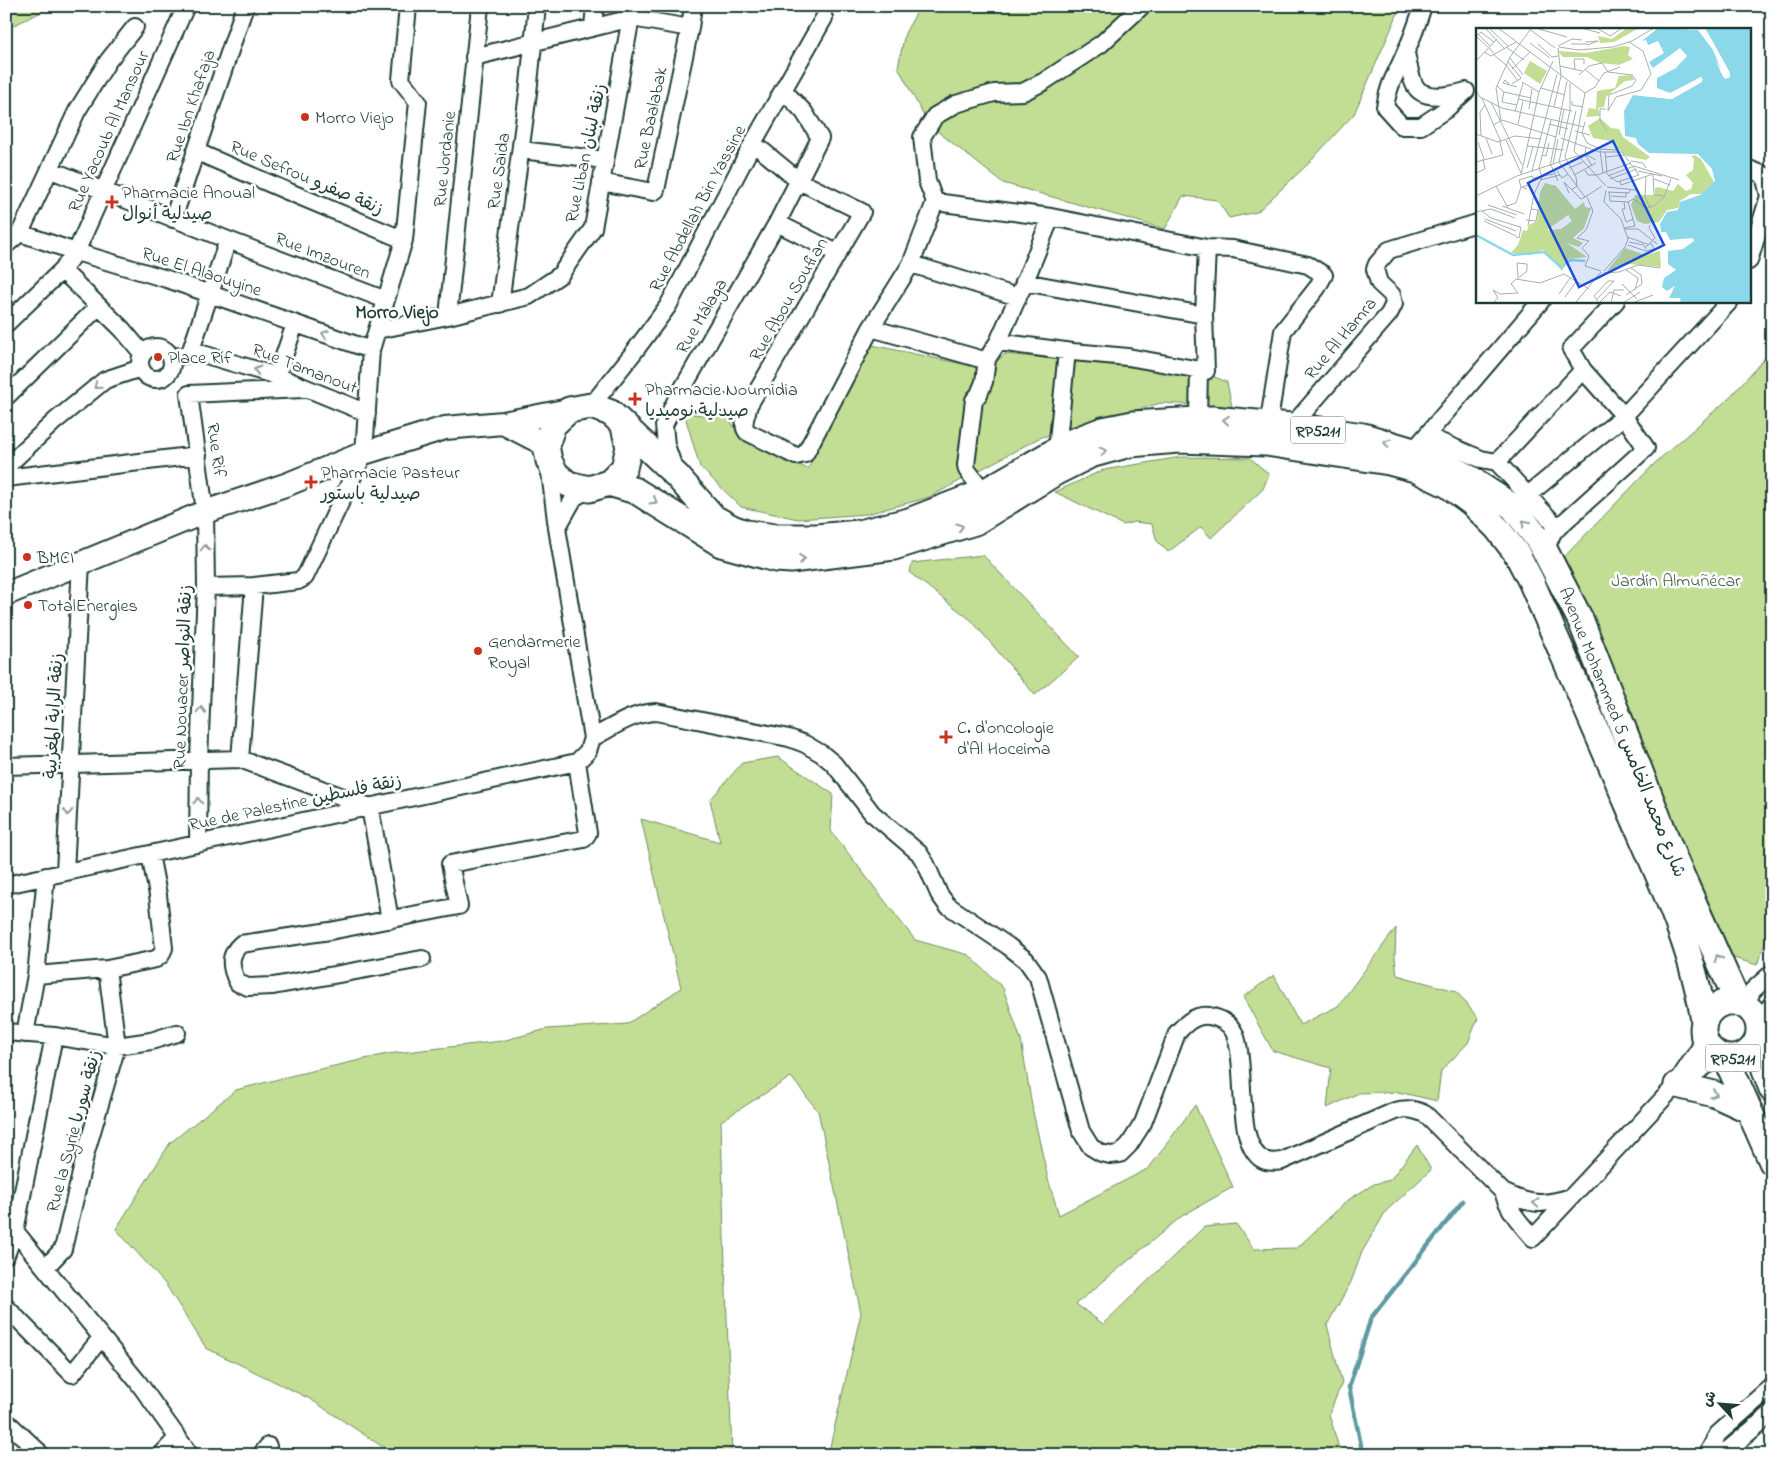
<svg xmlns="http://www.w3.org/2000/svg" width="1778" height="1461" font-family="'Indie Flower','Playpen Sans Arabic',sans-serif">
<style>
.green{fill:#c2dd94;stroke:#708d64}
.lines{fill:none;stroke-linecap:round;stroke-linejoin:round}
.stream{stroke:#5f9aa1;stroke-width:4.5}
.street-casing{stroke:#1f3d34;stroke-width:20}
.secondary-casing{stroke:#1f3d34;stroke-width:26}
.primary-casing{stroke:#1f3d34;stroke-width:29}
.street{stroke:#fff;stroke-width:16}
.secondary{stroke:#fff;stroke-width:22}
.primary{stroke:#fff;stroke-width:25}
.oneway{stroke:#8f9e9a}
.poi-dot{fill:#c8321e;stroke:#fff;stroke-width:2}
.labels{text-anchor:middle;stroke-width:5;stroke-linejoin:round;paint-order:stroke}
.shield{fill:#fff;stroke:#627771;stroke-width:1}
.shield-label{font-size:16px;font-weight:bold;fill:#1f3d34}
.street-label{font-size:18px;fill:#1f3d34;stroke:#fff}
.poi-label{font-size:18px;fill:#1f3d34;stroke:#fff;text-anchor:start}
.park-label{font-size:18px;fill:#405d47;stroke:#fff}
.neighbourhood-label{font-size:19px;font-weight:bold;fill:#1f3d34;stroke:#fff}
.inset-river{fill:none;stroke:#8ad8ea;stroke-width:2.5}
.inset-road{fill:none;stroke:#a5b1ae;stroke-width:1}
.view{fill:#1d4ed8;fill-opacity:0.15;stroke:#1d4ed8;stroke-width:2.5}
.inset-edge{fill:none;stroke:#1f3d34;stroke-width:2.5}
</style>
<rect width="100%" height="100%" fill="#fff"/>
<filter id="ink" filterUnits="userSpaceOnUse"><feTurbulence type="fractalNoise" baseFrequency=".02" numOctaves="2"/><feDisplacementMap in="SourceGraphic" scale="10" xChannelSelector="R" yChannelSelector="G"/><feConvolveMatrix kernelMatrix="1 2 1 2 8 2 1 2 1" color-interpolation-filters="sRGB"/></filter>
<g filter="url(#ink)">
<path class="green" d="M6,6H54L6,29Z
M920,6H1401L1354,114L1307,165L1257,212L1229,218L1217,200L1183,196L1165,229L1003,183L928,124L898,67L905,33Z
M872,345L987,369L1005,354L1210,375L1227,382L1232,407L1161,403L1039,438L930,497L867,514L798,519L741,507L700,467L684,413L729,418L739,436L808,469L822,438Z
M1772,350V922L1757,965L1727,956L1563,558L1656,462L1727,400Z
M1181,457L1250,458L1269,474L1263,489L1211,538L1201,527L1168,552L1157,541L1152,524L1134,522L1123,525L1055,492L1103,470Z
M983,555L1079,657L1035,695L971,620L910,573L912,563Z
M778,757L833,794L831,831L915,940L969,955L1003,988L1021,1040L1033,1112L1048,1179L1059,1215L1149,1168L1195,1105L1233,1187L1182,1216L1076,1304L1103,1324L1204,1227L1236,1224L1254,1249L1297,1248L1348,1200L1374,1184L1390,1180L1417,1145L1431,1170L1386,1211L1362,1252L1351,1282L1327,1325L1342,1383L1329,1414L1341,1455H828L861,1313L818,1111L791,1077L721,1121L724,1236L732,1455H395L310,1399L206,1348L166,1285L116,1229L170,1143L236,1090L294,1075L387,1054L502,1041L547,1029L627,1024L681,988L641,819L720,842L710,800L742,763Z
M1396,928L1395,957L1397,975L1456,991L1478,1018L1468,1043L1441,1071L1437,1101L1398,1092L1359,1093L1327,1108L1331,1068L1273,1051L1243,997L1274,975L1300,1025L1338,1006Z"/>
<g class="lines">
<path class="stream" d="M1363,1455L1349,1387L1371,1318L1463,1201"/>
<g class="street-casing">
<path id="street" d="M1423,6C1418,21 1413,37 1406,51C1397,74 1389,81 1385,107L1402,126H1421L1445,110L1466,91
M593,27L595,6
M1406,53C1408,63 1410,75 1414,84C1422,102 1452,95 1466,91
M474,57L632,18L690,28
M753,143L799,181L862,212L749,405C747,414 741,425 747,432L796,456L805,454L871,328L911,264L935,202L1051,217L1207,248L1233,249L1308,265L1324,275L1317,288L1283,331L1267,433
M521,150L605,160
M195,151L287,191L404,240
M1749,169L1764,175L1769,196L1749,261
M51,170L228,240L386,300
M601,182L653,192L656,190L690,28L693,6
M935,202L927,181L922,137L935,116L956,104L994,93L1023,92L1043,82L1101,44L1142,6
M173,219L245,6
M777,223L837,253
M20,233L76,252L170,280L371,350
M6,245L20,233L77,111L108,61L135,27
M911,264L1018,297L998,342L987,359L984,382L979,394L974,400L966,465L967,470L984,492
M62,270L122,329L143,354
M1024,282L1204,315
M1021,291L1051,217
M500,304L528,93L537,6
M448,316L480,6
M6,324L62,270L76,252L186,6
M871,328L984,360L987,359
M377,330L448,316L529,296L560,275L593,228L633,6
M998,342L1073,352L1128,357L1206,371L1204,315L1207,248
M140 363a16 16 0 1 1 32 0a16 16 0 1 1-32 0Z
M190,353L228,240
M172,358L196,352L277,376L367,413
M277,376L295,324
M189,394L205,512L206,587L199,759L198,844
M189,394L304,389
M6,397L99,306
M676,400L749,405
M591,406L634,352L668,306L753,143L824,18
M1198,420L1199,369
M1292,426L1389,314L1394,304L1392,295L1379,283L1375,269L1377,264L1389,250L1477,223
M1426,436L1481,459L1497,462L1558,528
M1057,450L1067,351
M1413,451L1541,301
M1497,462L1583,370
M6,467L55,421L105,380L141,368
M675,471L666,445L664,425L676,400L777,223L820,138L804,112L783,90
M6,478L198,455
M1528,495L1624,416L1730,301
M557,528L574,498L589,489
M1545,551L1553,532L1646,448L1624,416L1583,370L1571,349L1616,301
M206,587L254,586L298,581L305,577L364,453L371,350L404,240L418,102L401,80L408,6
M592,738C613,727 632,713 656,712L789,738L805,744L822,754L834,764L872,813L919,853L926,864L939,894L947,905L1008,946L1026,960L1038,977L1081,1131L1091,1147L1101,1153L1110,1155L1120,1154L1129,1145L1143,1123L1177,1033C1185,1024 1195,1014 1209,1016C1219,1018 1229,1022 1234,1032C1248,1062 1234,1137 1260,1158C1267,1163 1275,1162 1282,1161L1395,1111C1407,1108 1414,1109 1425,1114L1503,1192C1529,1205 1543,1206 1571,1197
M240,759L254,586
M6,766L240,759L370,807L390,920
M65,872L81,562
M6,885L577,762L588,751L592,738L557,528L549,464
M422,959L273,986L248,987L238,983C230,968 228,955 241,944L330,931L459,906L450,864L584,839L588,833L577,762
M36,975L107,969L156,959L161,955L164,948L158,895L150,854
M1745,1005L1753,990L1772,973
M1758,1022L1772,1004
M6,1032L54,1036L117,1046L151,1041L177,1033
M25,1034L36,975L46,876
M1680,1083L1721,1056
M1503,1192C1509,1211 1520,1223 1533,1238L1674,1087L1705,1040
M6,1230L15,1231L138,1382L190,1455
M6,1255L15,1231L54,1036
M45,1268L63,1249L86,1152L117,1046L107,969
M6,1307L72,1374L101,1338
M6,1421L38,1451V1455
M1708,1453L1718,1434L1772,1386
M161,1455L178,1437
M261,1455L268,1446
M1706,1455L1722,1452L1729,1449L1772,1413"/>
</g>
<g class="secondary-casing">
<path id="secondary" d="M503,423L546,445
M6,594L205,512L288,484L364,453L445,428L503,423L569,410"/>
</g>
<g class="primary-casing">
<path id="primary" d="M624,427L629,447L624,468L609,483L589,489L568,484L556,474L549,461L546,445L553,425L569,410L591,406L611,413L677,476L714,518L732,528L746,533L775,537H816L859,533L909,521L984,492L1071,442L1103,430L1133,424L1212,419L1292,426L1363,436L1413,451L1442,463L1473,480L1476,483L1513,507L1537,538L1545,551L1581,621L1675,861L1738,1003
M609,483L636,491L721,544L776,559L791,560L894,547L975,522L1056,472L1090,455L1130,444L1179,440L1266,443L1389,462L1415,469L1448,485L1472,503L1497,528L1517,554L1531,581C1565,659 1599,736 1632,814C1661,881 1694,950 1704,1022
M1703 1030a28 28 0 1 1 56 0a28 28 0 1 1-56 0Z
M1759,1033C1759,1055 1764,1068 1772,1089
M1726,1058L1772,1162
M1677,1085L1714,1094L1749,1110"/>
</g>
<use href="#street" class="street"/>
<use href="#secondary" class="secondary"/>
<use href="#primary" class="primary"/>
</g>
<defs><path id="oneway-chevron" d="M-2-3.5L2.5 0L-2 3.5" fill="none" stroke-width="1.6" stroke-linecap="round" stroke-linejoin="round" transform="scale(1.25)"/></defs>
<g class="oneway">
<use href="#oneway-chevron" transform="translate(325 334) rotate(-161)"/>
<use href="#oneway-chevron" transform="translate(257 370) rotate(-164)"/>
<use href="#oneway-chevron" transform="translate(97 386) rotate(141)"/>
<use href="#oneway-chevron" transform="translate(1226 420) rotate(-175)"/>
<use href="#oneway-chevron" transform="translate(1387 443) rotate(-164)"/>
<use href="#oneway-chevron" transform="translate(1103 451) rotate(-15)"/>
<use href="#oneway-chevron" transform="translate(654 501) rotate(31)"/>
<use href="#oneway-chevron" transform="translate(1525 523) rotate(-128)"/>
<use href="#oneway-chevron" transform="translate(960 527) rotate(-17)"/>
<use href="#oneway-chevron" transform="translate(205 548) rotate(-90)"/>
<use href="#oneway-chevron" transform="translate(802 559) rotate(-7)"/>
<use href="#oneway-chevron" transform="translate(201 710) rotate(-88)"/>
<use href="#oneway-chevron" transform="translate(198 801) rotate(-90)"/>
<use href="#oneway-chevron" transform="translate(68 812) rotate(93)"/>
<use href="#oneway-chevron" transform="translate(1718 958) rotate(-114)"/>
<use href="#oneway-chevron" transform="translate(1714 1094) rotate(19)"/>
<use href="#oneway-chevron" transform="translate(1536 1203) rotate(-175)"/>
</g>
</g>
<g class="poi-dot">
<circle cx="305" cy="117" r="5"/>
<path d="M109.5 194.5h5v5h5v5h-5v5h-5v-5h-5v-5h5z"/>
<circle cx="158" cy="357" r="5"/>
<path d="M632.5 391.5h5v5h5v5h-5v5h-5v-5h-5v-5h5z"/>
<path d="M308.5 474.5h5v5h5v5h-5v5h-5v-5h-5v-5h5z"/>
<circle cx="27" cy="557" r="5"/>
<circle cx="28" cy="605" r="5"/>
<circle cx="478" cy="651" r="5"/>
<path d="M943.5 729.5h5v5h5v5h-5v5h-5v-5h-5v-5h5z"/>
</g>
<g class="labels">
<g class="shield">
<rect x="1290.5" y="416.5" width="55" height="27" rx="4"/>
<rect x="1705.5" y="1044.5" width="55" height="27" rx="4"/>
</g>
<g class="shield-label">
<text x="1318" y="436">RP5211</text>
<text x="1733" y="1064">RP5211</text>
</g>
<g class="street-label">
<text transform="translate(190 106) rotate(-71)" y="6">Rue Ibn Khafaja</text>
<text transform="translate(650 118) rotate(-78)" y="6">Rue Baalabak</text>
<text transform="translate(108 131) rotate(-66)" y="6">Rue Yacoub Al Mansour</text>
<text transform="translate(585 153) rotate(-78)" y="6">Rue Liban زنقة لبنان</text>
<text transform="translate(444 159) rotate(-84)" y="6">Rue Jordanie</text>
<text transform="translate(498 171) rotate(-82)" y="6">Rue Saida</text>
<text transform="translate(307 177) rotate(23)" y="6">Rue Sefrou زنقة صفرو</text>
<text transform="translate(697 208) rotate(-62)" y="6">Rue Abdellah Bin Yassine</text>
<text transform="translate(323 255) rotate(21)" y="6">Rue Imzouren</text>
<text transform="translate(202 271) rotate(18)" y="6">Rue El Alaouyine</text>
<text transform="translate(788 299) rotate(-60)" y="6">Rue Abou Soufian</text>
<text transform="translate(701 316) rotate(-60)" y="6">Rue Málaga</text>
<text transform="translate(1340 338) rotate(-50)" y="6">Rue Al Hamra</text>
<text transform="translate(305 368) rotate(21)" y="6">Rue Tamanout</text>
<text transform="translate(217 450) rotate(82)" y="6">Rue Rif</text>
<text transform="translate(182 677) rotate(-88)" y="6">Rue Nouacer زنقة النواصر</text>
<text transform="translate(53 716) rotate(-87)" y="6">زنقة الراية المغربية</text>
<text transform="translate(1623 732) rotate(68)" y="6">Avenue Mohammed 5 شارع محمد الخامس</text>
<text transform="translate(295 802) rotate(-12)" y="6">Rue de Palestine زنقة فلسطين</text>
<text transform="translate(73 1131) rotate(-75)" y="6">Rue la Syrie زنقة سوريا</text>
</g>
<g class="poi-label">
<text x="315" y="123">Morro Viejo</text>
<text x="122" y="198">Pharmacie Anoual<tspan x="122" dy="21">صيدلية أنوال</tspan></text>
<text x="168" y="363">Place Rif</text>
<text x="645" y="395">Pharmacie Noumidia<tspan x="645" dy="21">صيدلية نوميديا</tspan></text>
<text x="321" y="478">Pharmacie Pasteur<tspan x="321" dy="21">صيدلية باستور</tspan></text>
<text x="37" y="563">BMCI</text>
<text x="38" y="611">TotalEnergies</text>
<text x="488" y="647">Gendarmerie<tspan x="488" dy="21">Royal</tspan></text>
<text x="957" y="733">C. d'oncologie<tspan x="957" dy="21">d'Al Hoceima</tspan></text>
</g>
<g class="park-label">
<text x="1676" y="586">Jardín Almuñécar</text>
</g>
<g class="neighbourhood-label">
<text x="397" y="318">Morro Viejo</text>
</g>
</g>
<g transform="translate(1476 28)">
<rect width="275" height="275" fill="#fff"/>
<path d="M151,0H163L138,14L124,15L122,8L136,11ZM148,18L154,19L152,27L157,31L143,37L124,35L111,29H87L82,23L110,25ZM54,33L71,43L64,56L48,45ZM156,47L158,52L149,53L130,69L128,79L122,80L124,88L110,89L113,80L120,81L121,63L139,60L143,48ZM124,90L135,100L143,101L147,109L174,129L170,132L150,128L134,113L117,110L112,98ZM219,127L225,131L238,154L225,166H215L204,173L202,180L191,182L183,194L169,196L161,193L155,177L159,167H179V160L182,159L197,163L202,156L210,163L215,161L217,155L210,147L217,142L218,131L215,128ZM69,155L80,158L99,181L108,174L109,179L115,180L108,200L97,210L107,215L103,219L91,215L111,229L93,231L86,243L67,222L53,227L35,225L42,217L47,202L51,203L53,197L61,193L64,164ZM92,187L96,193L85,201L71,202ZM149,220L169,227L184,223L185,239L153,236L131,243Z" fill="#c2dd94" fill-rule="evenodd"/>
<path d="M182,0L222,2L237,22L249,51L254,49V45L229,0H275V275H205L204,270H193L199,258L191,263L186,259L188,250L200,242L192,236V223L207,221L218,213L217,210L194,212L190,204H185L184,196L191,184L202,182L204,174L224,167L239,153L236,141L222,126L173,125L162,116L160,110L149,108L148,83L157,67L196,71L227,52L225,49L194,65L181,60V50L200,40L211,28L204,20L177,40L173,34L188,25L182,13L172,17L170,12L166,13Z" fill="#8ad8ea"/>
<path d="M229,0L254,45L253,50L247,49L239,31L249,48L252,46ZM224,49L226,54L196,71L157,67L196,69Z" fill="#fff"/>
<path class="inset-river" d="M182,52L222,40L245,57L275,69M0,207L37,227L68,224L85,239L95,232L109,233"/>
<path class="inset-road" d="M13,0L32,18M22,0L109,65M52,0L79,20M105,0L124,5M121,0L134,8L146,0M10,1L28,20M63,1L91,9M2,6L14,18M0,8L18,25M0,8L5,4L18,14M110,14L122,13L111,17M54,15L74,30M62,16L76,29L82,28M95,16H111M82,18L96,11L106,12M30,19L48,32M83,19L102,22L137,19L156,13L178,0M8,24L15,28L40,14M17,26L30,37L42,53M34,30L47,47M0,33L21,11M32,34L45,50L36,56M84,38L106,43M36,41L54,24M99,41L98,31H108V36M110,42L123,53M132,44L156,47L160,52L156,58L133,67L132,83L140,69L165,62L175,46L167,23L153,14M103,47L113,38L126,35L132,44M46,54L63,64M33,56L29,52L27,55L41,59M21,58L28,64L55,70M65,60L89,67M0,63L4,69L26,80L108,99M28,64L26,74L41,77M109,65L98,123L130,158M109,65L119,59L128,45L144,39M6,70L25,114M42,71L96,83M96,73V77L107,79M15,74L46,137M78,79L85,48L82,20M53,81L56,61M130,81H124V92L131,103M39,83L47,55M25,93L20,60L34,29L54,2M109,94L106,105L111,115M42,96L47,73M73,96L92,101M17,97L26,92L80,109M99,103L114,107M0,106L22,114L39,108L65,111M83,107L88,81M5,108L4,84L9,77M10,110L16,126M85,110L123,124H146L163,147L141,154L129,144M30,112L45,145M2,114L8,131M111,115L124,121L140,122M51,118L88,122M110,119L109,126L116,138M124,122L127,145M129,124L131,144M66,127L70,128L73,115M130,129L148,127M155,133L167,135L170,140M0,134L27,127L24,114M83,134L94,82V55M83,134L109,169L126,158M77,136L82,111M75,137L82,153M74,138L91,53M51,140L57,119M93,140L107,134M109,142L112,147H121L155,135M56,143L81,46M81,143L86,150L92,146M162,143L186,148M0,145L9,141L7,131M177,146L178,167L189,168M45,147L63,64L77,33M98,147L120,135M132,148L158,138L203,152M170,149L169,169L174,180M57,150L78,146M134,151L161,141M178,151L194,157M64,152L84,147M144,153L145,157L177,146M20,158L32,180M46,159L53,157L57,150M131,159L160,162M51,161L45,159L43,152L56,148L57,150M95,162L101,158L100,149L89,129L100,83M132,164L153,165L155,161M133,164L134,173L152,174L159,198L148,200M93,165L88,154L105,171L109,169M0,168L41,148L98,129L109,126L120,132M135,168L150,169V164M111,169L117,183L110,202L101,210L113,213L106,220L113,228L109,238L125,243M148,174L149,181H146L150,194L157,191M152,174L157,171L170,180L178,178L188,169L195,151M12,177L41,187M26,178L48,186M31,178L40,175L45,159M6,183L15,190L41,198M0,184L15,181L39,190M9,191L40,203M50,192L60,193L62,182L55,181M8,193L40,208M52,198L58,166L66,149L63,140L75,92M149,201H162L181,216M40,209L43,210L45,199L41,198M151,209L174,217M153,214L168,217L170,221M152,217L170,223L178,221L175,215M169,220L179,210L173,200L174,197M150,242L162,250L159,262M128,243L149,219L152,211L145,191L128,174L130,162M128,245L143,244L162,237L184,240M41,251L51,243V236L41,235L42,249M146,256L161,271M83,266L94,250M150,267L166,256L165,247L155,240M89,269L100,254M120,272L138,253M17,275L22,270L17,262L24,266L42,265L35,256L40,251L64,255L88,246L113,261M99,275L125,244M123,275L118,268L132,253H138M123,275L134,264L145,268M135,275L138,262H148M147,275L164,264M156,275L177,267"/>
<path class="view" d="M137,113L188,217L103,259L52,155Z"/>
<rect width="275" height="275" class="inset-edge"/>
</g>
<rect width="1778" height="1461" fill="none" stroke="#fff" stroke-width="25"/>
<rect x="12" y="12" width="1753" height="1436" fill="none" stroke="#1f3d34" stroke-width="2" filter="url(#ink)"/>
<g transform="translate(1720 1404) rotate(296)" stroke="#ffffff" stroke-width="4" paint-order="stroke">
<path d="M0-4L9 19L0 12L-9 19Z" fill="#1f3d34"/>
<text y="-8" font-size="14" font-weight="bold" text-anchor="middle" fill="#1f3d34">ش</text>
</g>
</svg>
